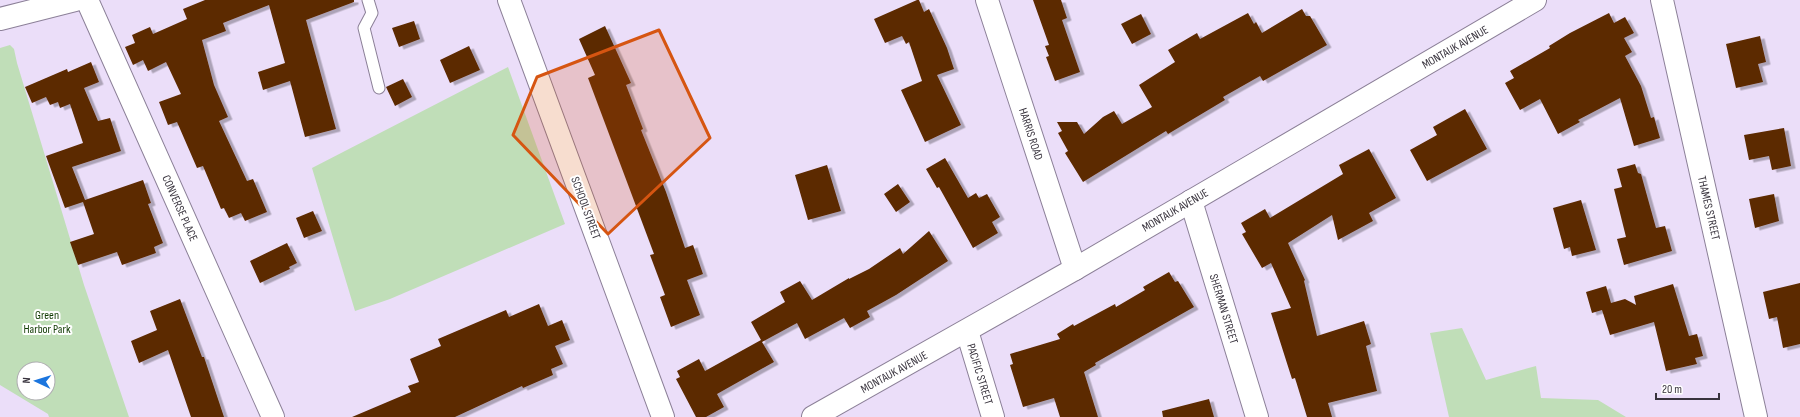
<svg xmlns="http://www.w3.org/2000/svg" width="1800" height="417" font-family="'Sofia Sans Condensed',sans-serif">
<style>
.green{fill:#c0deb8;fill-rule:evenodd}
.building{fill:#5c2905;filter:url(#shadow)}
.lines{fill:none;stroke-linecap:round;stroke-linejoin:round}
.service-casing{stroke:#8c8098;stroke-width:13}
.minor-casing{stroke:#8c8098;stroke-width:24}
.tertiary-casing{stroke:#8c8098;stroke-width:24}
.service{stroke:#fff;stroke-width:11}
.minor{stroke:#fff;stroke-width:22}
.tertiary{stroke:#fff;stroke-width:22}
.marked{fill:#d65511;fill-opacity:0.2;stroke:#d65511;stroke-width:3;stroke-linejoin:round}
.labels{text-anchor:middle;stroke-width:4;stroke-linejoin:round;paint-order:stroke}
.street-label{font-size:12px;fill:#38333d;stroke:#fff}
.park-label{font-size:12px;fill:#103a02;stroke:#fff}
</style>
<defs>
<filter id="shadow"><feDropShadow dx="4.5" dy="2.5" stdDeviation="0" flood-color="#0004"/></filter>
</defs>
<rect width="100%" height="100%" fill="#ebdef9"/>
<path class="green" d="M10,45L14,49L17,63L84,285L129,417H49L48,414L0,385V48ZM24,369H48V393H24Z
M508,67L565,224L390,299L355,311L312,168Z
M1462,328L1486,380L1536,366L1541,398L1598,400L1626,417H1449L1430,333Z"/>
<path class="building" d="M205,0H354V2L306,20L336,129L305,137L290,81L263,90L258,72L285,63L269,5L223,23L226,31L202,40L214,85L228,117L219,121L247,181L253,179L267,212L245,221L241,213L229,218L224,208L221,209L203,166L197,168L177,122L168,125L159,102L181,94L166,62L148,71L143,60L133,65L125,47L135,43L132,35L150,27L153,34L187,19L183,9Z
M917,0H919L924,12L929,9L947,48L954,69L937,75L961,125L925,142L901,90L922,81L909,42L906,44L902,36L885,43L874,19Z
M1033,0H1061L1067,18L1062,20L1080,72L1055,81L1046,57L1049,56L1045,46L1049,45Z
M1302,9L1306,16H1310L1327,45L1263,81L1260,76L1223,97L1225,100L1168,134L1166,131L1083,182L1065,153L1068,151L1058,133L1062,131L1057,122H1077L1084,134L1103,117L1114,111L1122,124L1152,107L1139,85L1175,62L1168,50L1197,33L1200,39L1248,13L1254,24L1256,22L1262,33Z
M1609,13L1614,23L1625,17L1634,33L1624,38L1632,52L1625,56L1641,86L1651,118L1654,117L1660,138L1634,146L1620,98L1578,120L1580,122L1558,134L1540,99L1520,110L1505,83L1514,78L1510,71L1550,48L1549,46L1570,33Z
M1141,14L1151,34L1132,44L1121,24Z
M414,21L420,39L399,47L392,28Z
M605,26L631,83L626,85L643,129L641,130L666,192L685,248L693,245L703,274L687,280L700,315L671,327L660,297L665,295L650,255L654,254L588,78L595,75L579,39Z
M1760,36L1766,62L1758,64L1763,82L1736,88L1726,44Z
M469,46L480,70L450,83L440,60Z
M91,62L99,82L84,88L98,121L110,118L121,151L72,167L85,200L143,180L151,203L148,204L163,243L154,247L156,253L122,265L117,252L78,265L70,242L94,234L83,202L65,208L46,156L83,143L70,104L60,108L58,102L50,105L46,97L32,103L25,87L67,69L68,72Z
M403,79L412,97L395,106L386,87Z
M1465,109L1487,149L1427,181L1410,150L1437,135L1433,127Z
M1784,128L1791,166L1772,170L1769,156L1749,160L1744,135Z
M1369,149L1396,198L1369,213L1373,221L1338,240L1332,215L1288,243L1305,280L1304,281L1317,336L1364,321L1371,344L1366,346L1377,391L1328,403L1332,417H1307L1295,378L1292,379L1271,313L1291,308L1271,263L1262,268L1242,234L1246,232L1241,223L1265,209L1270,218L1343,174L1339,165Z
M945,158L968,198L976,193L979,198L987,194L1000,217L992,222L998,233L973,248L939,187L937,188L926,169Z
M1635,164L1638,173L1641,174L1656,228L1665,226L1672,251L1624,265L1617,239L1626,237L1614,189L1622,187L1617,169Z
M827,165L841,211L808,220L795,175Z
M898,184L910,202L896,212L884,194Z
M1774,194L1779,221L1755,228L1749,199Z
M1581,200L1596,250L1572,256L1570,247L1564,249L1553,208Z
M313,211L322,231L304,238L296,218Z
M929,231L948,261L896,295L867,311L870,317L850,328L844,318L805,339L797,323L762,342L774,362L717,394L724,407L706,417H696L676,379L680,377L677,371L699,359L705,371L761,340L751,322L785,302L780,292L800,281L812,300L849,278V279L869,269L900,248L903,254Z
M287,243L297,263L289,267L290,269L260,283L250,261Z
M1169,272L1175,282L1178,281L1194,307L1095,363L1096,365L1084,372L1098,417H1060L1054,398L1023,407L1010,365L1013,364L1010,354L1060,339L1057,334L1073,324L1074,326L1115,304L1116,307L1145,290L1143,287Z
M1800,283V344L1783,348L1777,317L1769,319L1763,292Z
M1673,284L1689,336L1697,334L1703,356L1695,358L1697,364L1666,371L1654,322L1610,335L1602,310L1592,313L1586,292L1606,286L1611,303L1625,299L1636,305L1634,296Z
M180,299L202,357H204L224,417H191L168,350L139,363L131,341L157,330L150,311Z
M539,304L548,326L562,320L570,340L555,346L563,364L551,369L553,375L523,388L522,386L455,417H352L411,392L408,386L419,382L410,359L441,346L438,339L506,310L509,317Z
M1209,399L1214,417H1163L1162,411Z"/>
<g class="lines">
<g class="service-casing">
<path id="service" d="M368,0L372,13L364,28L379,88"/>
</g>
<g class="minor-casing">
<path id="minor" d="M87,0L273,417
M509,0L663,417
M987,0L1075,269
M1662,0L1756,417
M1191,201L1257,417
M967,331L993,417"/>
</g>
<g class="tertiary-casing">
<path id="tertiary" d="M0,19L75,0
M813,417L1075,269L1535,0"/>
</g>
<use href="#service" class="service"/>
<use href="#minor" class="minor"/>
<use href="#tertiary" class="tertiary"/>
</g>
<path class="marked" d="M659,30L710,138L608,234L513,135L537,77Z"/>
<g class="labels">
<g class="street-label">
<text transform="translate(1455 47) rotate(-30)" y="4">MONTAUK AVENUE</text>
<text transform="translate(1031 134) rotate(72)" y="4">HARRIS ROAD</text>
<text transform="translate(180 208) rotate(66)" y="4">CONVERSE PLACE</text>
<text transform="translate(586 208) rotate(70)" y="4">SCHOOL STREET</text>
<text transform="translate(1709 208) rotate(77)" y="4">THAMES STREET</text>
<text transform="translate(1175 210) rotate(-30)" y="4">MONTAUK AVENUE</text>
<text transform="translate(1224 309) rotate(73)" y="4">SHERMAN STREET</text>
<text transform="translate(894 372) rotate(-29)" y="4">MONTAUK AVENUE</text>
<text transform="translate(980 374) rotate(73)" y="4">PACIFIC STREET</text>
</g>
<g class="park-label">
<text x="47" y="319">Green<tspan x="47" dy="14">Harbor Park</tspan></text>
</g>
</g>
<g transform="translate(36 381) rotate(274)"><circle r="19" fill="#ffffff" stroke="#afadb1"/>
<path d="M0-3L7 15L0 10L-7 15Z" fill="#1b75de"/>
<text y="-6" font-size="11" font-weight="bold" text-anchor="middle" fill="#38333d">N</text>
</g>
<path d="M1656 393v6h63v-6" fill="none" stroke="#38333d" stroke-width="2"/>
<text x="1662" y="393" font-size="12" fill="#38333d" stroke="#ffffff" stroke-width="3" paint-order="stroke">20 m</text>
</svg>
